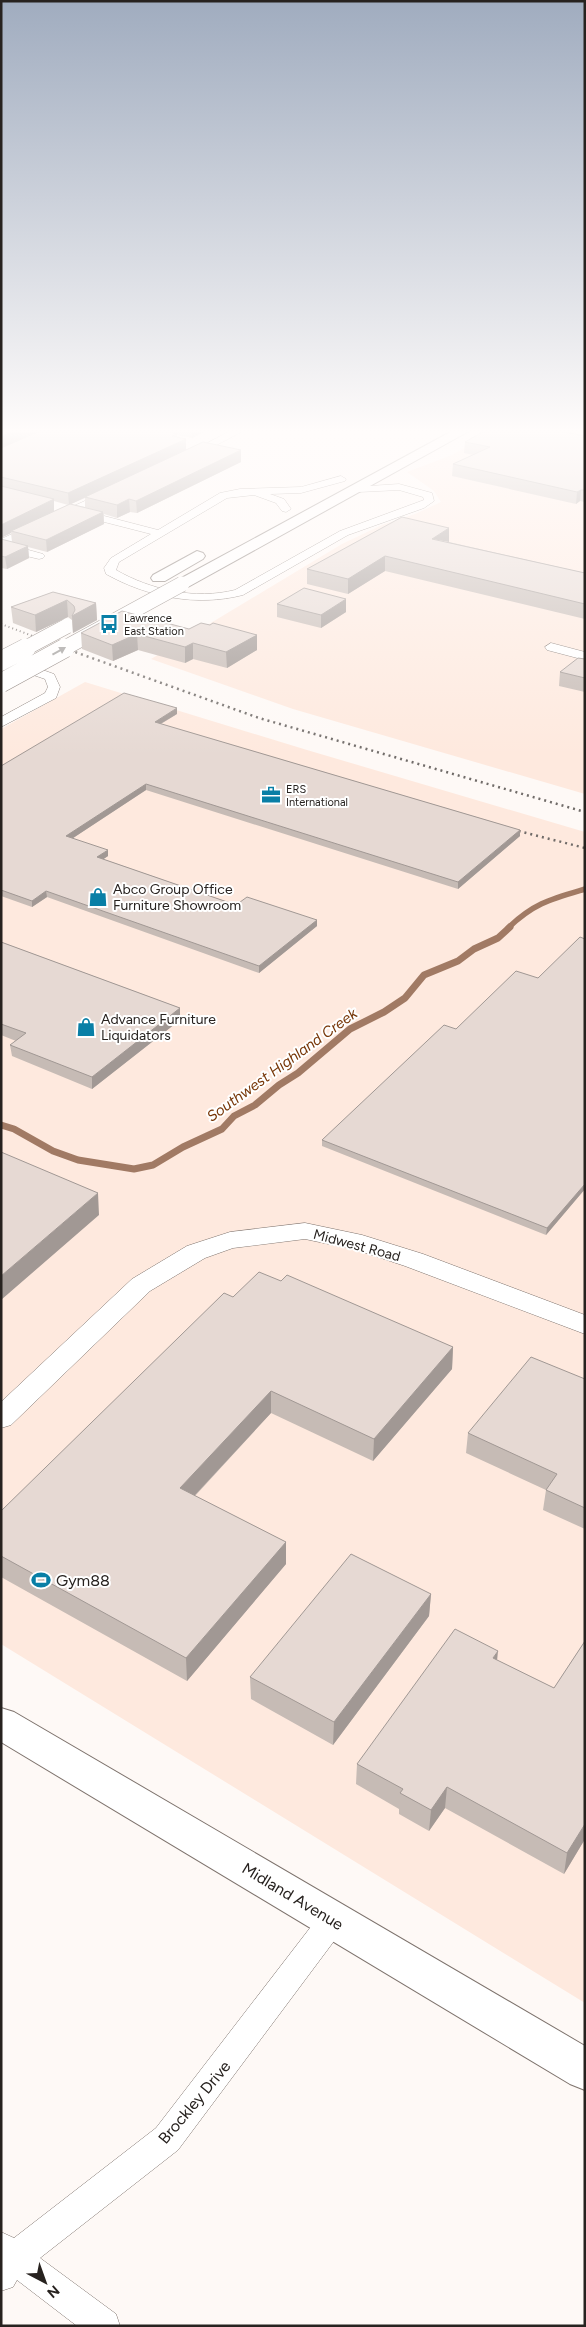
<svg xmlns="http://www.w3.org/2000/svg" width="586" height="2327" font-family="Figtree,sans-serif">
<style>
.built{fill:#fee9de}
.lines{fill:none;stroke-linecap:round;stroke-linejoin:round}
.stream-far1{stroke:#a17a64;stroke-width:5.5}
.stream{stroke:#a17a64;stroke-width:7}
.minor-casing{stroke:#7e736d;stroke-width:1}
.tertiary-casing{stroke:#7e736d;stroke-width:1}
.secondary-casing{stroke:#7e736d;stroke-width:2}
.minor{fill:#fff;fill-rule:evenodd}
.tertiary{fill:#fff;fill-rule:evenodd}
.secondary{fill:#fff;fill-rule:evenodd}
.rail-far1{stroke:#716c69;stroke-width:2;stroke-dasharray:1 3;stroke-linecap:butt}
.rail{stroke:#716c69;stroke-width:2.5;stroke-dasharray:2 4;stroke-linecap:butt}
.secondary-bridge-far1-casing{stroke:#7e736d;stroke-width:16;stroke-linecap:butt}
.secondary-bridge-casing{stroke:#7e736d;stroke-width:20;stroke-linecap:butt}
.secondary-bridge-far1{stroke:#fff;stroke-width:15}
.secondary-bridge{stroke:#fff;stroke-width:19}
.wall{fill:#c6bbb5;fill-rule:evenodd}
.shaded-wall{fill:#a19894}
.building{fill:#e6d9d3;stroke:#a19894}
.oneway{fill:#9e9c9a}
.labels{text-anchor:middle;stroke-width:4;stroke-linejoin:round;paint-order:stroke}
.far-poi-label{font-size:11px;fill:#27221f;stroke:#fff;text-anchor:start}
.poi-label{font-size:14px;fill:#27221f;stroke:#fff;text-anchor:start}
.street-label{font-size:14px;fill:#27221f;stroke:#fff}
.water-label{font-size:15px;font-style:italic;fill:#763506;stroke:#fff}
.near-poi-label{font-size:16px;fill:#27221f;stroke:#fff;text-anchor:start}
.near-street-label{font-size:16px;fill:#27221f;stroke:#fff}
</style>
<rect width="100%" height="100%" fill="#fef9f6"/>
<path class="built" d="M496,430H585V794L293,709L151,659L342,544L382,525L415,514L441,502L434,491L407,472L452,455Z
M85,682L307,750L585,832V2003L1,1644V729Z"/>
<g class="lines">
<path class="stream-far1" d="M508,928C534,903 551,899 585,889"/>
<path class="stream" d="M1,1125L14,1129L53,1151L78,1160L134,1169L153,1165L183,1147L222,1129L234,1116L255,1105L279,1085L298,1073L350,1029L384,1012L405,998L424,975L458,961L474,949L498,938L510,927"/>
<g class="minor-casing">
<path id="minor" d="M232,430H245L194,457H186L185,455Z
M341,476L346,479L345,481L301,493L270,494L284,499L291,509L286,512L282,511L276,503L254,495L227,498L119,562L116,570C151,590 195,600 235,590L340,531L424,500L423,497L399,490L359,492L355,491V487L399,484L432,493L434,501L424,508L348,535L243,595C197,607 147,597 106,574L104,568L111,558L151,534L77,515L76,512L7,544L43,554L45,556L43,558L39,559L1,550V539L109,490L114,493L113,495L81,510L158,530L220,493L240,489L301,487Z
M551,643L585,652V660L547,650L545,647Z
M17,661L54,674L60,687L56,698L1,727V717L45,693L48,687L45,679L13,668L11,665Z
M333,1907L343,1911L347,1920L343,1929L178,2150L40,2258L116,2314L120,2326H77L17,2280L13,2287L1,2291V2232L14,2238L156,2128L323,1911Z"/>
</g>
<g class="tertiary-casing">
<path id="tertiary" d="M305,1223L362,1235L423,1254L585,1315V1334L405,1266L357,1250L305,1239L233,1248L205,1258L150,1291L11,1425L1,1428V1402L132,1279L187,1246L230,1232Z"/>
</g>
<g class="secondary-casing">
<path id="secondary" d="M454,430H471L188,587H176L174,584L176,581Z
M197,551L203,553L205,556L203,559L165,581H153L151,578L153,575Z
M1,1708L14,1712L585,2046V2090L570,2084L1,1742Z"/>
</g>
<use href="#minor" class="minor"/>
<use href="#tertiary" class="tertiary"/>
<use href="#secondary" class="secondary"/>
<path class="rail-far1" d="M1,624L67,649"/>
<path class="rail" d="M64,648L259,718L585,812
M507,828L585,848"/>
<g class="secondary-bridge-far1-casing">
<path id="secondary-bridge-far1" d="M24,649L67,626
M63,649L182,584"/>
</g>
<g class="secondary-bridge-casing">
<path id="secondary-bridge" d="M1,661L26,648
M1,683L65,648"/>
</g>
<use href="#secondary-bridge-far1" class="secondary-bridge-far1"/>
<use href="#secondary-bridge" class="secondary-bridge"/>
</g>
<path class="wall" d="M1,430H208L192,438L177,435V437L186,439V450L241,462L137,513L130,512L117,518L104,514V524L47,552L28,547L29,558L7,569L1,568V539L12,542L11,533L1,538ZM85,498V507L71,504ZM54,501L68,505L54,511Z
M585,436V502L580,501L576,504L452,476L453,464L473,455L464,453L465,442Z
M449,542L585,573V619L385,571L348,594L307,584V569Z
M53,592L96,603L97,620L73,633L72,620L68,617L36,632L13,623L11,607Z
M277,604L346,612L321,628L277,617Z
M210,625L257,635V650L227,668L193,659L185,663L138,650L113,661L82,649L81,633L189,629Z
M585,659V692L559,686L560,672Z
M177,714L161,724L520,830V836L458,889L146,790L73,838L108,856L103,859L236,905L317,920V926L259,973L47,897L32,907L1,896V766Z
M585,939V1189L546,1235L322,1146V1140L456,1029L538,978Z
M1,942L180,1008V1020L92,1089L12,1056L10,1045L16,1041L1,1035Z
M281,1281L453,1347L452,1369L373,1461L271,1413L195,1496L286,1542V1564L187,1681L1,1577V1511L233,1297Z
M585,1379V1529L543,1510L546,1490L466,1453L468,1433Z
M431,1594L429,1616L333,1745L251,1699L250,1677Z
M585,1641V1839L564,1874L445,1808L429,1831L399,1814V1809L356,1784L357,1764L497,1660L554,1688Z"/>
<path class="shaded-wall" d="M17,430H45L1,449V437Z
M191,430H208L192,438Z
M177,434V443L186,439V450L69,505L68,493Z
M241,450V462L137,513L136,501Z
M581,490L580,501L576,504L577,492Z
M54,499V512L11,531V533L1,538V525Z
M129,499L130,512L117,518V505Z
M103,512L104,524L47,552L46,540Z
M449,528V542L432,539Z
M28,546L29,558L7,569L5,557Z
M385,556V571L348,594V579Z
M346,599V612L321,628V615Z
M67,600L68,617L36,632L35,615Z
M96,603L97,620L73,633L72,616Z
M137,634L138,650L113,661L112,645Z
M257,635V650L227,668L226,652Z
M193,643V659L185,663V647Z
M177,708V714L155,727V722Z
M146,784V790L67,842L66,836Z
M520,830V836L458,889V882Z
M108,850V856L98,863L97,857Z
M46,891L47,897L32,907V901Z
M317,920V926L259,973V966Z
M180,1008V1020L92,1089V1077Z
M585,1184V1189L546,1235L547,1228Z
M98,1193L99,1215L1,1300V1276Z
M453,1347L452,1369L373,1461L374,1439Z
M271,1391V1413L181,1510L180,1488Z
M286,1542V1564L187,1681L186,1658Z
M431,1594L429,1616L333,1745L334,1722Z
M498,1651L496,1671L493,1658Z
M447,1787L445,1808L429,1831L431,1810Z
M585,1824V1839L564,1874L567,1853Z"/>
<path class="building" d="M1,430H17L1,437Z
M42,430H164L177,434L172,436L186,439L68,493L1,477V448Z
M486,430H554L585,436V490H581L577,492L453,464L490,447L465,442Z
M203,442L241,450L136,501L129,499L117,505L85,497Z
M1,486L54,499L1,525Z
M70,504L103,512L46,540L11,531Z
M402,517L449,528L432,539L585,573V604L385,556L348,579L307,569Z
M1,539L28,546L5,557L1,556Z
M304,588L346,599L321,615L277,604Z
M53,592L96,603L72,616L75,610L74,606L67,600L35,615L11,607Z
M122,611L189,629L201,623L210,625L213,623L257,635L226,652L193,643L185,647L137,634L112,645L81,633Z
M578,658L585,659V678L560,672Z
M124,693L177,708L155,722L520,830L458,882L146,784L66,836L108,850L97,857L236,905L247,897L317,920L259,966L46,891L32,901L1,890V766Z
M580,937L585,939V1184L547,1228L322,1140L444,1025L456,1029L516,971L538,978Z
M1,942L180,1008L92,1077L10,1045L26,1033L1,1024Z
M1,1152L98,1193L1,1276Z
M259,1272L281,1281L287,1275L453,1347L374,1439L271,1391L180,1488L286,1542L186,1658L1,1556V1511L224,1293L233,1297Z
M531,1357L585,1379V1508L546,1490L557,1474L468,1433Z
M351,1554L431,1594L334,1722L250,1677Z
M455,1629L498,1651L493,1658L554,1688L585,1641V1824L567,1853L447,1787L431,1810L400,1793L403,1789L357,1764Z"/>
<defs><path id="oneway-solid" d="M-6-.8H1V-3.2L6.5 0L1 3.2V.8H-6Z" transform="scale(1.25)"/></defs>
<use class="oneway" href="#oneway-solid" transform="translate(59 651) rotate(-29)"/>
<linearGradient id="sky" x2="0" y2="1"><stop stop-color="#a0acbf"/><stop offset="0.57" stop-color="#fffcfb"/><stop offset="1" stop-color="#fffcfb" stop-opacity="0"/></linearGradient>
<rect width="586" height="756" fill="url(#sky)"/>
<defs>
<g id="bus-bare" transform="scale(1.5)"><path d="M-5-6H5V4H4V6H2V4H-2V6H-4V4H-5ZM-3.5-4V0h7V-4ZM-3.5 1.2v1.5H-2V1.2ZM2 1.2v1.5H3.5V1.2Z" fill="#097fa6" stroke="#fff" stroke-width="2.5" paint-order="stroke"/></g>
<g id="office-bare" transform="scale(1.5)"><path d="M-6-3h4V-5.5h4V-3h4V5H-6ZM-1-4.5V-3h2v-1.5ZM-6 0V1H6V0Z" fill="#097fa6" stroke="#fff" stroke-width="2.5" paint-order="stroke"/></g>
<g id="shop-bare" transform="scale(1.5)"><path d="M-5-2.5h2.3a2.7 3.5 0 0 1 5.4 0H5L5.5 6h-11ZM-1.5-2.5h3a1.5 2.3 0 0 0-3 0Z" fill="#097fa6" stroke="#fff" stroke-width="2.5" paint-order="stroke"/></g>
<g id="stadium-bare" transform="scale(1.5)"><path d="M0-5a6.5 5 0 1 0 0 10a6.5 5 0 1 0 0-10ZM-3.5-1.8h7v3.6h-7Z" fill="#097fa6" stroke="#fff" stroke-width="2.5" paint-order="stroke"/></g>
</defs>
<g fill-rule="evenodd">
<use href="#bus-bare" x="109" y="624"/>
<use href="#office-bare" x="271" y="795"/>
<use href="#shop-bare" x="98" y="897"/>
<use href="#shop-bare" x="86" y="1027"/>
<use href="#stadium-bare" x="41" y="1580"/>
</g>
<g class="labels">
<g class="far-poi-label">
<text x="124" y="622">Lawrence<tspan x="124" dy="13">East Station</tspan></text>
<text x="286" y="793">ERS<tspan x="286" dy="13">International</tspan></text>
</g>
<g class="poi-label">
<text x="113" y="894">Abco Group Office<tspan x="113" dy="16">Furniture Showroom</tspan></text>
<text x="101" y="1024">Advance Furniture<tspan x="101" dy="16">Liquidators</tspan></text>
</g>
<g class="street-label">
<text transform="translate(357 1245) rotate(15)" y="5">Midwest Road</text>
</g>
<g class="water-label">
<text transform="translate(282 1065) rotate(-36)" y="5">Southwest Highland Creek</text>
</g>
<g class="near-poi-label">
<text x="56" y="1586">Gym88</text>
</g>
<g class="near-street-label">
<text transform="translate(293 1896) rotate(31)" y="6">Midland Avenue</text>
<text transform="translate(194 2102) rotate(-50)" y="6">Brockley Drive</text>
</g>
</g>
<rect width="586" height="2327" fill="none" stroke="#27221f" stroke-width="5"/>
<g transform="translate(45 2282) rotate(139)" stroke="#ffffff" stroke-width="4" paint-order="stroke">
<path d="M0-4L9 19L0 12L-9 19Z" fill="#27221f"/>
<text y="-8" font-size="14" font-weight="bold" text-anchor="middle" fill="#27221f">N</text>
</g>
</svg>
